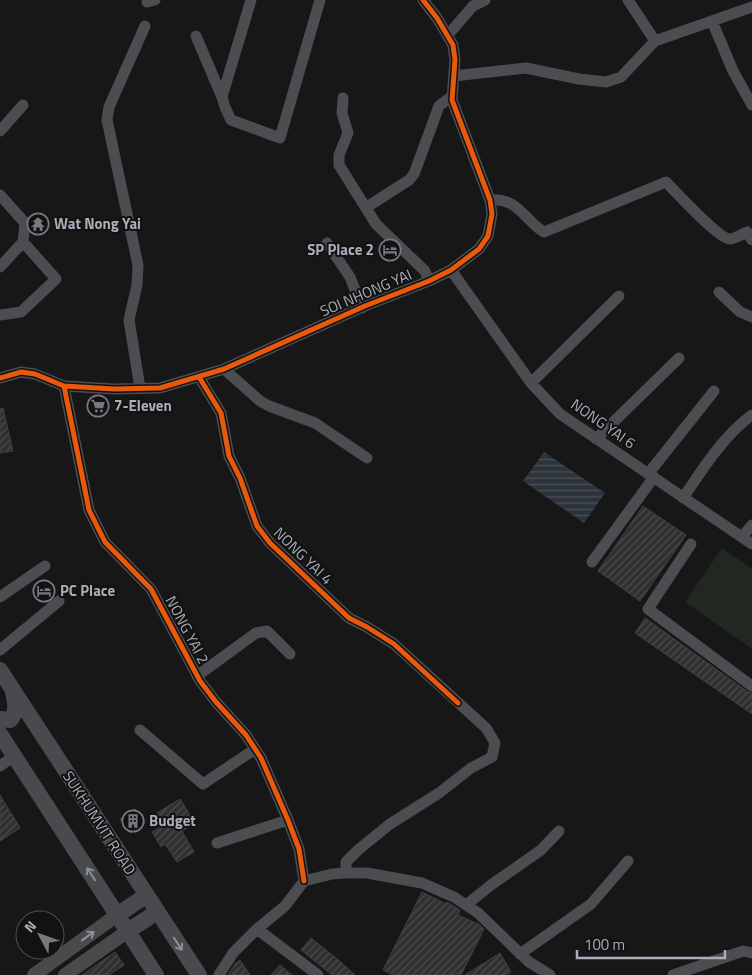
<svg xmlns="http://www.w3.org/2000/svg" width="752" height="975" font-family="'Titillium Web',sans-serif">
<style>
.green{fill:#212822}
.water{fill:url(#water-rules)}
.building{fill:url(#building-hatch);stroke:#404144}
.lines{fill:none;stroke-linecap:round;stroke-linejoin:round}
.minor{stroke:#4c4d50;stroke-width:11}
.major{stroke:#494a4c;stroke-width:14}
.highway{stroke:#494a4d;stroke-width:16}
.cycleway-casing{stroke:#121213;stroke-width:8}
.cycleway{stroke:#e8590c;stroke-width:5}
.oneway{stroke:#8c9098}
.labels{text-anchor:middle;stroke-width:4;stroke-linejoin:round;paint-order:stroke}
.poi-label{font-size:15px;font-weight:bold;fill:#a9aeb8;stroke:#121213;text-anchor:start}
.street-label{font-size:15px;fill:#a9aeb8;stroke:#121213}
</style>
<defs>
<pattern id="water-rules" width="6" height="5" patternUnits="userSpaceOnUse" patternTransform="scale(1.25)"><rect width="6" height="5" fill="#2d343b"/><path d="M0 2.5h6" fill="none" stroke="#494f55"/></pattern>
<pattern id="building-hatch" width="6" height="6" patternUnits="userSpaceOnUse" patternTransform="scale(1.25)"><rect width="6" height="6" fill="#303031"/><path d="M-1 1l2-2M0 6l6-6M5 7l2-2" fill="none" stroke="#4b4b4d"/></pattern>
</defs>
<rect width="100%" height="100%" fill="#171718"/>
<path class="green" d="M722,548L752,569V649L685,602Z"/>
<path class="water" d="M544,452L605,493L584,523L523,481Z"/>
<path class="building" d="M3,408L13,451L0,453V409Z
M643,506L686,535L640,601L598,571Z
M645,618L748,692L752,693V714L635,633Z
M0,795L20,828L0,841Z
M180,799L195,823L182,831L194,852L177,862L165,844L161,847L152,832L163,825L157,813Z
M135,809L145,823L130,833L120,819Z
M422,892L446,904L447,902L450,904L460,910L458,915L480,925L484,929L461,975H393L383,970Z
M311,938L336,958L355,975H332L301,950Z
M115,952L124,965L109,975H82Z
M500,953L511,972L506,975H465Z
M240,960L250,975H228L235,964Z
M280,965L292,975H271Z"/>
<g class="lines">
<path class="minor" d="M251,0L222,97L225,107L231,120L280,138L320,0
M628,0L655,41
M147,2L155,0
M712,21L733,71L752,105
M448,35L473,6L485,0
M196,36L222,97
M454,76L526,68L579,79L606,82L621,77L655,41L752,7
M343,98L342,113L348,133L339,155V165L376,224L425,271L429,281
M0,131L23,105
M0,195L25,223L23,242L0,267
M490,200C518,197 525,221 544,232L666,182C676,192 719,239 730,239C735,239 742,234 747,232L752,240
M367,207L409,180L414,174L439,106L452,96
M327,243L350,277L362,308
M451,270L531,383L560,414L752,544
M719,292L740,312L752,317
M0,315L21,312L56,279L23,242
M224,369L260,401L269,406L315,423L367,458
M199,377L221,413L229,456L240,478L257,526L270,543L349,618L367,627L394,644L486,728L495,743L492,757L471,768L439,793L390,824L358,850L346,862V873
M0,378L21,372L35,374L64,386L114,389L160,388L224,369L365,306L429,281L451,270L479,249L488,236L492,214L490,200L452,100L455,60L453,45L437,18L423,0
M531,383L619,296
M64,386L89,510L105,542L151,589L200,681L216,702L246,735L261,758L288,820L299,849L304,881
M140,388L129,320L137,285L138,265L107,120L109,107L145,26
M596,439L679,358
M648,474L714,391
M683,498C702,470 724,435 752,415
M742,537L752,525
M691,544L648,609L752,686
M592,562L654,477
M0,597L45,566
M0,650L59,601
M197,676L256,633L267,631L290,654
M140,730L203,784L255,749
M0,766L14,756
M217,843L288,820
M466,905L491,885L541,850L559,831
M257,929L318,975
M520,954L591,904L628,861
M219,975L233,953L257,929L285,906L304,881L332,874L346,873H367L422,883L454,897L478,913L529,962L550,975
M673,975L743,951L752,953"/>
<path class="major" d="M34,975L117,915
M65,975L128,931"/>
<path class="highway" d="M0,670L199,975
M0,719L10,720C18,712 15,702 13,692
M0,734L156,975
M117,915L147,895
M128,931L157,912"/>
<g class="cycleway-casing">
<path id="cycleway" d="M199,377L221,413L229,456L240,478L257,526L270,543L349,618L367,627L394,644L458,703
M0,378L21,372L35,374L64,386L114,389L160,388L224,369L365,306L429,281L451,270L479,249L488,236L492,214L490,200L452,100L455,60L453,45L437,18L423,0
M64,386L89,510L105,542L151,589L200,681L216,702L246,735L261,758L288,820L299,849L304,881"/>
</g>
<use href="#cycleway" class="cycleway"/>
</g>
<defs><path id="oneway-shaft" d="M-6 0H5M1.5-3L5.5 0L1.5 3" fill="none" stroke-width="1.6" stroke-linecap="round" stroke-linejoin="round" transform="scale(1.25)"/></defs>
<g class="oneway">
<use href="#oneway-shaft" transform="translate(91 874) rotate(-123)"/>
<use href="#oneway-shaft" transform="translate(88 936) rotate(-36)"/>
<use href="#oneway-shaft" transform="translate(178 944) rotate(56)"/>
</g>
<defs>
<g id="temple-ring" transform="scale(1.125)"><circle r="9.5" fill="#121213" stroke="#767980" stroke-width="1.5"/><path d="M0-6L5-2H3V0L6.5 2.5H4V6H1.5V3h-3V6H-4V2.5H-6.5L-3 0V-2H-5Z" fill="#767980"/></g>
<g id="hotel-ring" transform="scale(1.125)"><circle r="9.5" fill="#121213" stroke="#767980" stroke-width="1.5"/><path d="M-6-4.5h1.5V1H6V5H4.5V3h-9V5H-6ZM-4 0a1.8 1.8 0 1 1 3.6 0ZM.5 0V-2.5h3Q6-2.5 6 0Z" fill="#767980"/></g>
<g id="supermarket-ring" transform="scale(1.125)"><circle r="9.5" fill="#121213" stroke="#767980" stroke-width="1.5"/><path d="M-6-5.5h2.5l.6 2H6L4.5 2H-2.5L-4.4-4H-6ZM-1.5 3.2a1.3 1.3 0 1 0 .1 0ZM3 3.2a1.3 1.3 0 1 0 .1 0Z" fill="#767980"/></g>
<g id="building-ring" transform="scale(1.125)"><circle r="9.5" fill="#121213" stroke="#767980" stroke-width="1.5"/><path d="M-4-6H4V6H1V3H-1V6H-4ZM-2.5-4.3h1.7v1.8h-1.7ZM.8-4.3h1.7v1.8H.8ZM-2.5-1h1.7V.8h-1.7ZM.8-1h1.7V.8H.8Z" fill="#767980"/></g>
</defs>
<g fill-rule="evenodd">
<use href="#temple-ring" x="38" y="224"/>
<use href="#hotel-ring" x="390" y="250"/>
<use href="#supermarket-ring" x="98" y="406"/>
<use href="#hotel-ring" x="44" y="591"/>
<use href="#building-ring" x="133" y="821"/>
</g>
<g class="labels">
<g class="poi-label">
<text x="54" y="229">Wat Nong Yai</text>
<text x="374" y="255" text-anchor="end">SP Place 2</text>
<text x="114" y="411">7-Eleven</text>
<text x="60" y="596">PC Place</text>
<text x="149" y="826">Budget</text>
</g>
<g class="street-label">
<text transform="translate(366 293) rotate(-23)" y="5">SOI NHONG YAI</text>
<text transform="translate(603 424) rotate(35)" y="5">NONG YAI 6</text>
<text transform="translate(303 556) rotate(44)" y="5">NONG YAI 4</text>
<text transform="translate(187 630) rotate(62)" y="5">NONG YAI 2</text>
<text transform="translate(99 823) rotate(57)" y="5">SUKHUMVIT ROAD</text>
</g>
</g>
<g transform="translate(40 935) rotate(311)"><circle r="24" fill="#121213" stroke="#4e5055"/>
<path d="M0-4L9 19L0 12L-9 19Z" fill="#767980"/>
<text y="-8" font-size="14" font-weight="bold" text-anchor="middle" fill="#a9aeb8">N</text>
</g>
<path d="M577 950v8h148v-8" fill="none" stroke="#a9aeb8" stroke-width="2.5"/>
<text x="584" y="950" font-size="15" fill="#a9aeb8" stroke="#121213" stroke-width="4" paint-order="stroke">100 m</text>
</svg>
